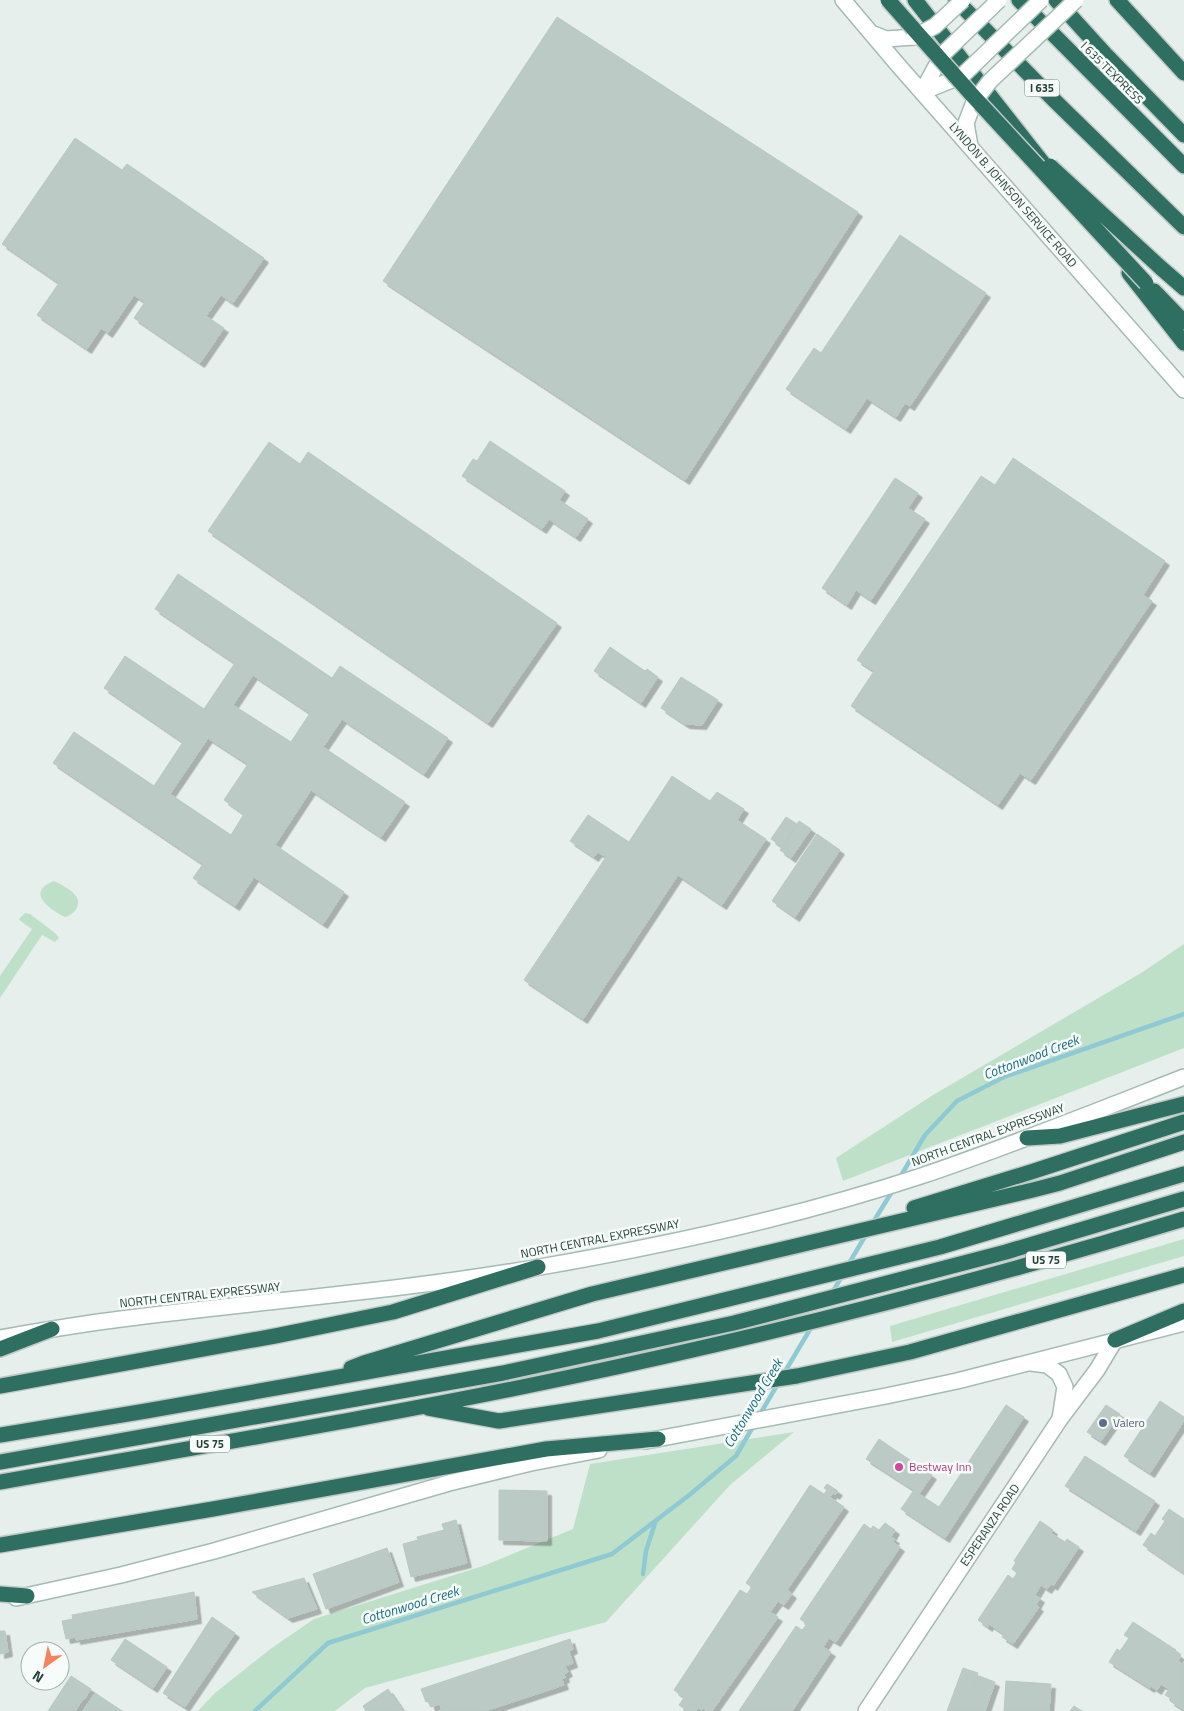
<svg xmlns="http://www.w3.org/2000/svg" width="1184" height="1711" font-family="'Titillium Web',sans-serif">
<style>
.green{fill:#bfe0c8}
.lines{fill:none;stroke-linecap:round;stroke-linejoin:round}
.stream{stroke:#8ec9d4;stroke-width:4.5}
.building{fill:#bbcac4;stroke:#b8c9c2;fill-rule:evenodd;filter:url(#shadow)}
.tertiary-casing{stroke:#a8b8b2;stroke-width:18}
.secondary-casing{stroke:#a4bbb3;stroke-width:18}
.motorway-casing{stroke:#c2cac8;stroke-width:18}
.tertiary{stroke:#fff;stroke-width:15}
.secondary{stroke:#fff;stroke-width:15}
.motorway{stroke:#2f6f62;stroke-width:15}
.secondary-bridge-casing{stroke:#a4bbb3;stroke-width:18;stroke-linecap:butt}
.motorway-bridge-casing{stroke:#c2cac8;stroke-width:18;stroke-linecap:butt}
.secondary-bridge{stroke:#fff;stroke-width:15}
.motorway-bridge{stroke:#2f6f62;stroke-width:15}
.service-dot{fill:#5c6f8a;stroke:#f7fbf9;stroke-width:2}
.hotel-dot{fill:#d1479c;stroke:#f7fbf9;stroke-width:2}
.labels{text-anchor:middle;stroke-width:5;stroke-linejoin:round;paint-order:stroke}
.shield{fill:#f7fbf9;stroke:#637a73;stroke-width:1}
.shield-label{font-size:11px;font-weight:bold;fill:#24423a}
.street-label{font-size:12px;fill:#24423a;stroke:#f7fbf9}
.service-label{font-size:12px;fill:#4e5e75;stroke:#f7fbf9;text-anchor:start}
.hotel-label{font-size:12px;fill:#b23c85;stroke:#f7fbf9;text-anchor:start}
.water-label{font-size:14px;font-style:italic;fill:#1c6f80;stroke:#f7fbf9}
</style>
<defs>
<filter id="shadow"><feDropShadow dx="4.5" dy="4.5" stdDeviation="0" flood-color="#0004"/></filter>
</defs>
<rect width="100%" height="100%" fill="#e6efeb"/>
<path class="green" d="M54,881C60,884 71,889 75,895C83,904 74,915 65,917C49,909 25,892 54,881Z
M25,913L30,914L55,933L59,938L55,942L42,935L0,998V976L32,929L23,923L19,919Z
M1184,944V1048L843,1181L836,1158L933,1095L1141,973Z
M1184,1239V1256L892,1342L890,1326Z
M794,1432L730,1485L606,1622L365,1688L335,1711H198L215,1693L269,1650L314,1619L483,1566L573,1529L590,1464Z"/>
<g class="lines">
<path class="stream" d="M899,1179L925,1135L957,1101L1004,1077L1184,1014
M872,1224L893,1190
M848,1265L867,1233
M832,1293L842,1276
M783,1375L812,1326
M759,1416L779,1382
M643,1574L646,1551L656,1520
M255,1711L328,1643L612,1554L688,1496L736,1456L754,1425"/>
</g>
<path class="building" d="M557,17L858,212L685,480L383,281Z
M75,138L122,170L127,164L264,258L233,303L221,295L206,316L224,328L200,363L134,318L145,302L134,295L108,333L101,328L87,349L37,315L59,283L2,244Z
M900,235L986,293L910,406L905,403L896,417L867,398L846,429L786,389L814,348L821,353Z
M490,441L565,491L559,500L588,519L576,537L549,519L542,529L462,476L473,459L477,461Z
M269,442L300,464L308,452L557,623L488,723L208,531Z
M1013,458L1165,561L1143,595L1152,601L1031,780L1020,773L998,805L851,706L874,671L857,660L981,476L995,485Z
M895,478L918,493L908,508L925,519L871,600L856,590L847,605L822,588Z
M178,574L332,678L340,666L448,738L424,774L342,719L323,747L405,802L381,837L311,790L275,845L344,892L323,924L254,877L235,906L193,878L203,864L53,763L74,732L154,786L183,742L104,688L125,656L204,709L235,663L155,609ZM253,675L310,713L291,742L233,705ZM208,738L248,764L224,800L244,814L231,835L170,794Z
M610,647L645,671L647,669L658,677L641,703L594,671Z
M681,677L718,700L702,725L685,724L661,708Z
M672,776L710,801L717,792L744,809L737,820L766,839L722,905L678,875L583,1019L524,980L606,857L598,852L594,857L570,841L588,815L629,842Z
M786,817L797,824L782,847L771,839Z
M799,821L811,829L791,858L780,850Z
M817,834L840,850L795,917L772,901Z
M1160,1401L1184,1417V1421L1150,1473L1124,1456Z
M1006,1405L1024,1417L945,1538L901,1509L914,1490L866,1459L879,1439L932,1475L919,1494L939,1507Z
M1106,1405L1120,1414L1101,1441L1087,1432Z
M1085,1456L1155,1501L1136,1531L1065,1486Z
M827,1484L838,1491L835,1495L833,1493L830,1497L844,1507L787,1590L792,1594L784,1605L778,1601L770,1612L778,1617L712,1711H707L703,1708L702,1710L694,1704L698,1708L696,1711H688L679,1705L684,1698L689,1701L674,1690L740,1590L747,1594L752,1587L746,1583L810,1485L824,1494L827,1490L824,1488Z
M499,1490L547,1491V1541L499,1540Z
M1169,1509L1184,1519V1573L1143,1545L1151,1533L1155,1536L1165,1521L1162,1519Z
M456,1520L467,1563L411,1577L403,1544L418,1540L417,1537L444,1530L442,1524Z
M1040,1521L1053,1530L1051,1533L1065,1542L1067,1539L1079,1547L1053,1586L1051,1584L1047,1589L1041,1585L1035,1595L1040,1598L1036,1605L1039,1607L1013,1644L1002,1637L1004,1634L989,1624L988,1627L978,1620L1008,1575L1013,1579L1017,1573L1012,1569L1016,1562L1014,1561Z
M885,1523L895,1530L891,1537L895,1539L893,1542L900,1547L836,1642L829,1638L823,1647L831,1652L792,1711H739L796,1626L802,1630L807,1624L800,1619L864,1524L871,1529L873,1526L879,1530Z
M387,1548L399,1582L326,1609L313,1574Z
M304,1578L317,1609L288,1618L252,1592Z
M194,1592L197,1619L76,1640V1637L66,1639L62,1621L73,1619L72,1615Z
M212,1617L235,1633L185,1707L163,1693Z
M1133,1622L1176,1650L1175,1652L1181,1656L1178,1661L1182,1664L1184,1661V1710L1170,1701L1172,1699L1165,1695L1169,1689L1161,1684L1157,1690L1151,1686L1150,1688L1109,1662L1117,1649L1120,1651L1129,1638L1124,1635Z
M0,1631H5L8,1652L0,1654Z
M125,1639L167,1667L153,1688L111,1660Z
M570,1639L573,1649L569,1651L573,1663L565,1666L568,1672L564,1674L565,1678L562,1679L564,1685L485,1711H442L440,1704L431,1707L429,1701L426,1702L421,1689Z
M963,1668L978,1673L974,1684H976L979,1676L995,1682L985,1711H947Z
M71,1676L91,1689L84,1700L83,1699L75,1711H48Z
M1006,1681L1051,1684L1049,1711H1004Z
M388,1689L403,1711H366L363,1706Z
M95,1693L122,1711H83Z
M1074,1706L1082,1711H1070Z"/>
<g class="lines">
<g class="tertiary-casing">
<path id="tertiary" d="M866,1711L1060,1419L1097,1370L1115,1340"/>
</g>
<g class="secondary-casing">
<path id="secondary" d="M843,0L898,65L1184,390
M871,33L886,39L914,37
M922,92L962,76
M922,92L942,55
M970,146L966,123L974,102
M0,1338C40,1331 80,1324 121,1319C261,1301 401,1291 540,1267C668,1245 797,1217 921,1176C1010,1146 1097,1111 1184,1077
M1031,1363L1047,1365L1059,1374L1065,1387L1060,1419
M646,1441L886,1396L957,1381L1184,1323
M16,1598L121,1575L214,1551L449,1483L531,1463L599,1450"/>
</g>
<g class="motorway-casing">
<path id="motorway" d="M915,0L1042,162
M956,0L1054,100L1184,227
M1019,0L1184,166
M1056,0L1107,56L1184,135
M1117,0L1184,73
M1161,268L1184,288
M1129,273L1184,343
M1154,291L1184,322
M1027,1138L1060,1136L1184,1104
M914,1208L1034,1171L1184,1122
M1115,1340L1184,1311
M0,1349L52,1329
M351,1368L364,1363L592,1294L1033,1190L1060,1183L1184,1142
M0,1386L275,1336L393,1312L538,1267
M428,1408L499,1421L797,1376L910,1352L1184,1275
M0,1435L146,1411L598,1331L940,1247L1184,1174
M0,1462L503,1373L734,1323L1006,1252L1184,1199
M0,1482C190,1448 381,1417 570,1377C777,1333 982,1281 1184,1219
M0,1545L213,1509L546,1449L658,1439
M0,1594L27,1596"/>
</g>
<use href="#tertiary" class="tertiary"/>
<use href="#secondary" class="secondary"/>
<use href="#motorway" class="motorway"/>
<g class="secondary-bridge-casing">
<path id="secondary-bridge" d="M914,37L935,26L963,0
M942,55L999,0
M962,76L1041,0
M974,102L990,81L1076,0"/>
</g>
<g class="motorway-bridge-casing">
<path id="motorway-bridge" d="M888,0L973,96L1146,283
M1050,166L1161,268"/>
</g>
<use href="#secondary-bridge" class="secondary-bridge"/>
<use href="#motorway-bridge" class="motorway-bridge"/>
</g>
<circle class="service-dot" cx="1103" cy="1423" r="5"/>
<circle class="hotel-dot" cx="899" cy="1467" r="5"/>
<g class="labels">
<g class="shield">
<rect x="1024.5" y="79.5" width="35" height="17" rx="4"/>
<rect x="1026" y="1251.5" width="40" height="17" rx="4"/>
<rect x="190" y="1435.5" width="40" height="17" rx="4"/>
</g>
<g class="shield-label">
<text x="1042" y="92">I 635</text>
<text x="1046" y="1264">US 75</text>
<text x="210" y="1448">US 75</text>
</g>
<g class="street-label">
<text transform="translate(1112 73) rotate(45)" y="4">I 635 TEXPRESS</text>
<text transform="translate(1013 195) rotate(49)" y="4">LYNDON B. JOHNSON SERVICE ROAD</text>
<text transform="translate(988 1135) rotate(-20)" y="4">NORTH CENTRAL EXPRESSWAY</text>
<text transform="translate(600 1239) rotate(-11)" y="4">NORTH CENTRAL EXPRESSWAY</text>
<text transform="translate(200 1295) rotate(-6)" y="4">NORTH CENTRAL EXPRESSWAY</text>
<text transform="translate(990 1525) rotate(-56)" y="4">ESPERANZA ROAD</text>
</g>
<g class="service-label">
<text x="1113" y="1427">Valero</text>
</g>
<g class="hotel-label">
<text x="909" y="1471">Bestway Inn</text>
</g>
<g class="water-label">
<text transform="translate(1031 1057) rotate(-21)" y="5">Cottonwood Creek</text>
<text transform="translate(753 1403) rotate(-59)" y="5">Cottonwood Creek</text>
<text transform="translate(410 1605) rotate(-17)" y="5">Cottonwood Creek</text>
</g>
</g>
<g transform="translate(45 1666) rotate(213)"><circle r="24" fill="#f7fbf9" stroke="#a3b1ad"/>
<path d="M0-4L9 19L0 12L-9 19Z" fill="#f4845f"/>
<text y="-8" font-size="14" font-weight="bold" text-anchor="middle" fill="#24423a">N</text>
</g>
</svg>
